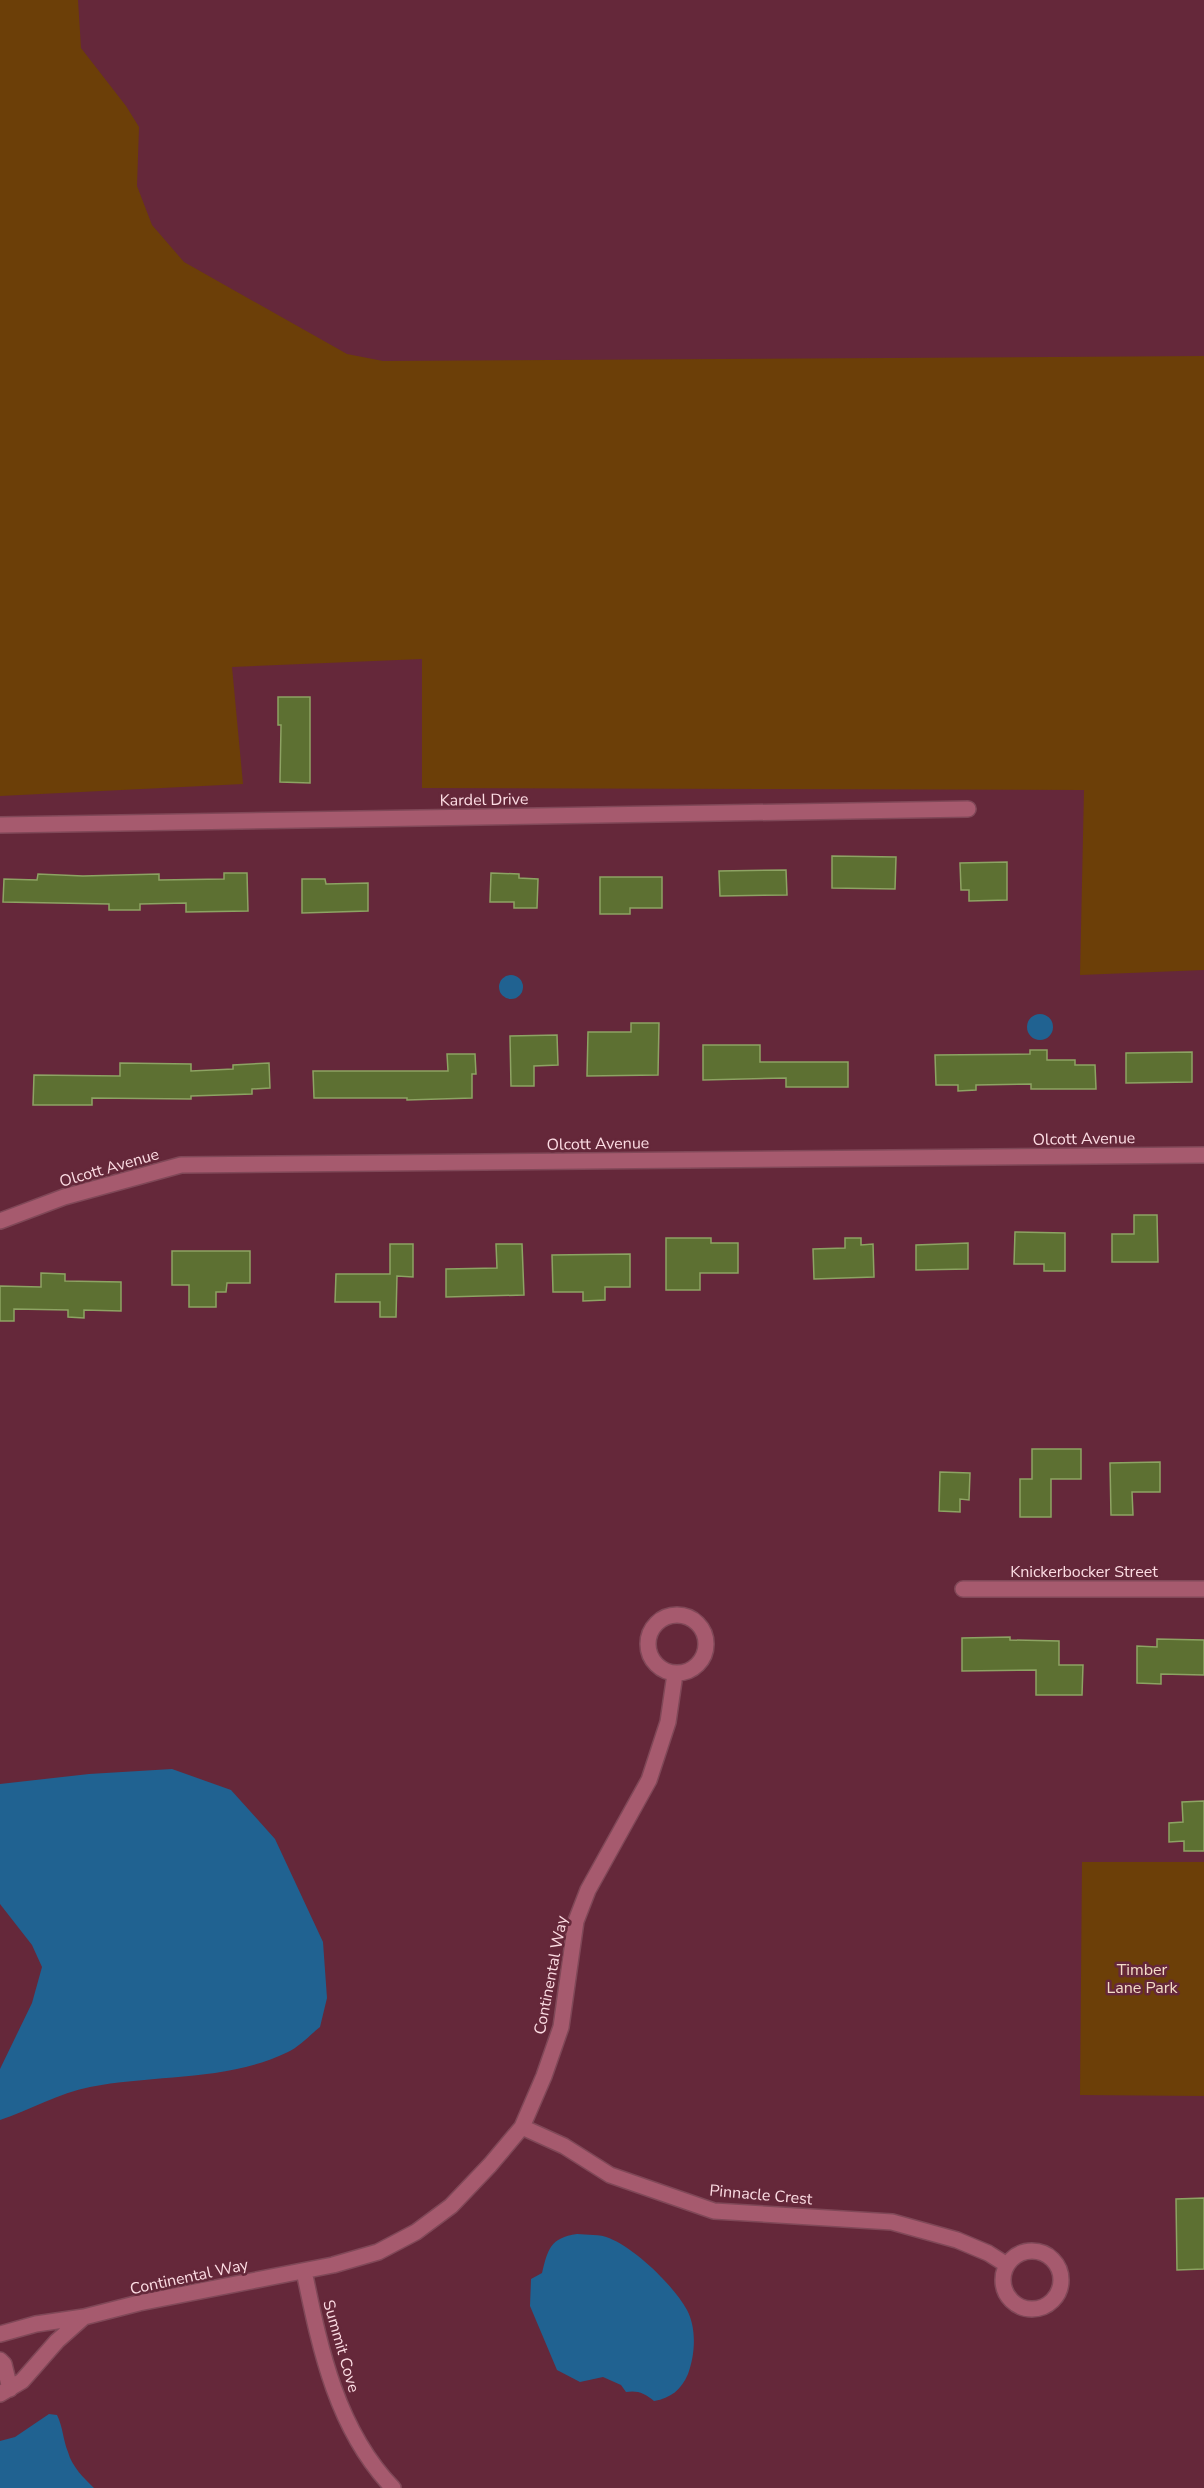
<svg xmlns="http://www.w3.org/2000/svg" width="1204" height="2488" font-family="'Nunito Sans',sans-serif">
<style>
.green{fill:#6c3f08}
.water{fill:#206291}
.building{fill:#5d7032;stroke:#8da363;stroke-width:1.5}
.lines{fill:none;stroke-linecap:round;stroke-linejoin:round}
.minor-casing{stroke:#804858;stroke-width:18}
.minor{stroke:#a65a6e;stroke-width:15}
.labels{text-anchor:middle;stroke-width:5;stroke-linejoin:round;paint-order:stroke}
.street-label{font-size:16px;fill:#fcdce3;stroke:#65283a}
.park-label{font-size:16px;fill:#f3dbc6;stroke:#65283a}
</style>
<rect width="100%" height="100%" fill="#65283a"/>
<path class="green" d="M0,0H78L81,48L126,106L139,127L137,186L152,225L184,262L347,354L383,361L1204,356V970L1080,975L1084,790L422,788V659L232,667L243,784L0,796Z
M1082,1862H1204V2096L1080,2095Z"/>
<path class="water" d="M499 987a12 12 0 1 1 24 0a12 12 0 1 1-24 0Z
M1027 1027a13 13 0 1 1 26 0a13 13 0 1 1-26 0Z
M172,1769L231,1790L275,1839L323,1942L327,1998L320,2027C310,2035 299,2047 288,2052C226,2082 155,2074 90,2087C59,2093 30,2110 0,2120V2069L32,2003L42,1967L32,1945L0,1904V1784L89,1774Z
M577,2234C587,2235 600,2234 609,2238C636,2249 673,2285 687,2310C697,2329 695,2355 688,2374C681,2390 671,2398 654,2401C645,2393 637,2390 626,2392L621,2385L603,2377L580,2382L557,2370L530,2306L531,2279L542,2273C548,2249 550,2238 577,2234Z
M49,2414L57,2415C63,2427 63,2440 68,2452C72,2467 84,2478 94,2488H0V2441L15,2437Z"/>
<path class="building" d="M278,697H310V783L280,782L281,725H278Z
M832,856L896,857L895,889L832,888Z
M1007,862V900L969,901V890H961L960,863Z
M786,870L787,895L720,896L719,871Z
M224,873H247L248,911L186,912V903L140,904V910H109V904L3,902L4,879L37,880L38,874L83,876L159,874V880L224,879Z
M491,873L519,874V878L538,879L537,908H514V902H490Z
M600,877H662V908H630V914H600Z
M302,879H325L326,884L368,883V911L302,913Z
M631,1023H659L658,1075L587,1076L588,1032H631Z
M557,1035L558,1065L534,1066V1086H511L510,1036Z
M703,1045H760V1062H848V1087H786V1078L703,1080Z
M1030,1050H1047V1060H1075V1065H1095L1096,1089H1031V1084L976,1085V1090L958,1091V1085H936L935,1055L1030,1054Z
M1192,1052V1082L1126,1083V1053Z
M447,1054H475L476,1074H472V1098L407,1100V1098H314L313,1071H448Z
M120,1063L191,1064V1071L233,1069V1065L269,1063L270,1088L252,1089V1094L191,1096V1099L92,1098V1105H33L34,1075L120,1076Z
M1134,1215H1157L1158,1262H1112V1234H1134Z
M1015,1232L1065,1233V1271H1044V1264H1014Z
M666,1238H711V1243H738V1273H700V1290H666Z
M845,1238H861V1245L873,1244L874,1277L814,1279L813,1249L845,1248Z
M968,1243V1269L916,1270V1245Z
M390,1244H413V1277L397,1276L396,1317H380V1302H335L336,1274H390Z
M496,1244H522L524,1295L446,1297V1269L497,1268Z
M172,1251H250V1283H227L226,1292H216V1307H189V1285H172Z
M630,1254V1287H605V1300L583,1301V1292H553L552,1255Z
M41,1273L65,1274V1281L121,1282V1311L84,1310V1318L68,1317V1310L14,1309V1321H0V1286L41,1287Z
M1032,1449H1081V1479H1051V1517H1020V1479H1032Z
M1160,1462V1492H1132L1133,1515H1111L1110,1463Z
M940,1472L970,1473L969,1500L960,1499V1512L939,1511Z
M1010,1637V1640L1059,1641V1665H1083L1082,1695H1036V1670L962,1671V1638Z
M1157,1639L1204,1640V1675L1161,1674V1684L1137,1683V1646L1157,1647Z
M1204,1801V1851H1184V1841L1169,1842V1823L1183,1822L1182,1802Z
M1204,2198V2269L1177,2270L1176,2199Z"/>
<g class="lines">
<g class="minor-casing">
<path id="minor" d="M0,825L968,809
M0,1221L64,1197L181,1165L1204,1155
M963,1589H1204
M648 1644a29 29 0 1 1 58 0a29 29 0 1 1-58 0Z
M522,2127L564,2146L610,2175L714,2211L892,2222L957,2240L988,2253L1007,2265
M1003 2280a29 29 0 1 1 58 0a29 29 0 1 1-58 0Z
M304,2271C320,2348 336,2429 393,2488
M84,2317L139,2303L333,2265L378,2252L416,2232L451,2206L490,2165L522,2127L544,2076L561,2027L576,1921L588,1890L649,1780L668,1722L675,1674
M0,2334L36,2324L84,2317L57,2341L22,2381L0,2394
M0,2360L4,2364L10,2389"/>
</g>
<use href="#minor" class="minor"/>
</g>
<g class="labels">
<g class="street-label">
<text transform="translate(484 799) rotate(-1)" y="6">Kardel Drive</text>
<text transform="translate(1084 1138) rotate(-1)" y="6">Olcott Avenue</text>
<text transform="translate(598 1143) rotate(-1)" y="6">Olcott Avenue</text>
<text transform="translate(109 1167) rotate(-16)" y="6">Olcott Avenue</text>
<text x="1084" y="1577">Knickerbocker Street</text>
<text transform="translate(550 1975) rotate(-79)" y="6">Continental Way</text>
<text transform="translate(761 2194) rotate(5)" y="6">Pinnacle Crest</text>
<text transform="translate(189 2276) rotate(-12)" y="6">Continental Way</text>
<text transform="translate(342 2346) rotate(74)" y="6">Summit Cove</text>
</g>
<g class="park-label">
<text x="1142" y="1975">Timber<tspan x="1142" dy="18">Lane Park</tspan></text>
</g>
</g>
</svg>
